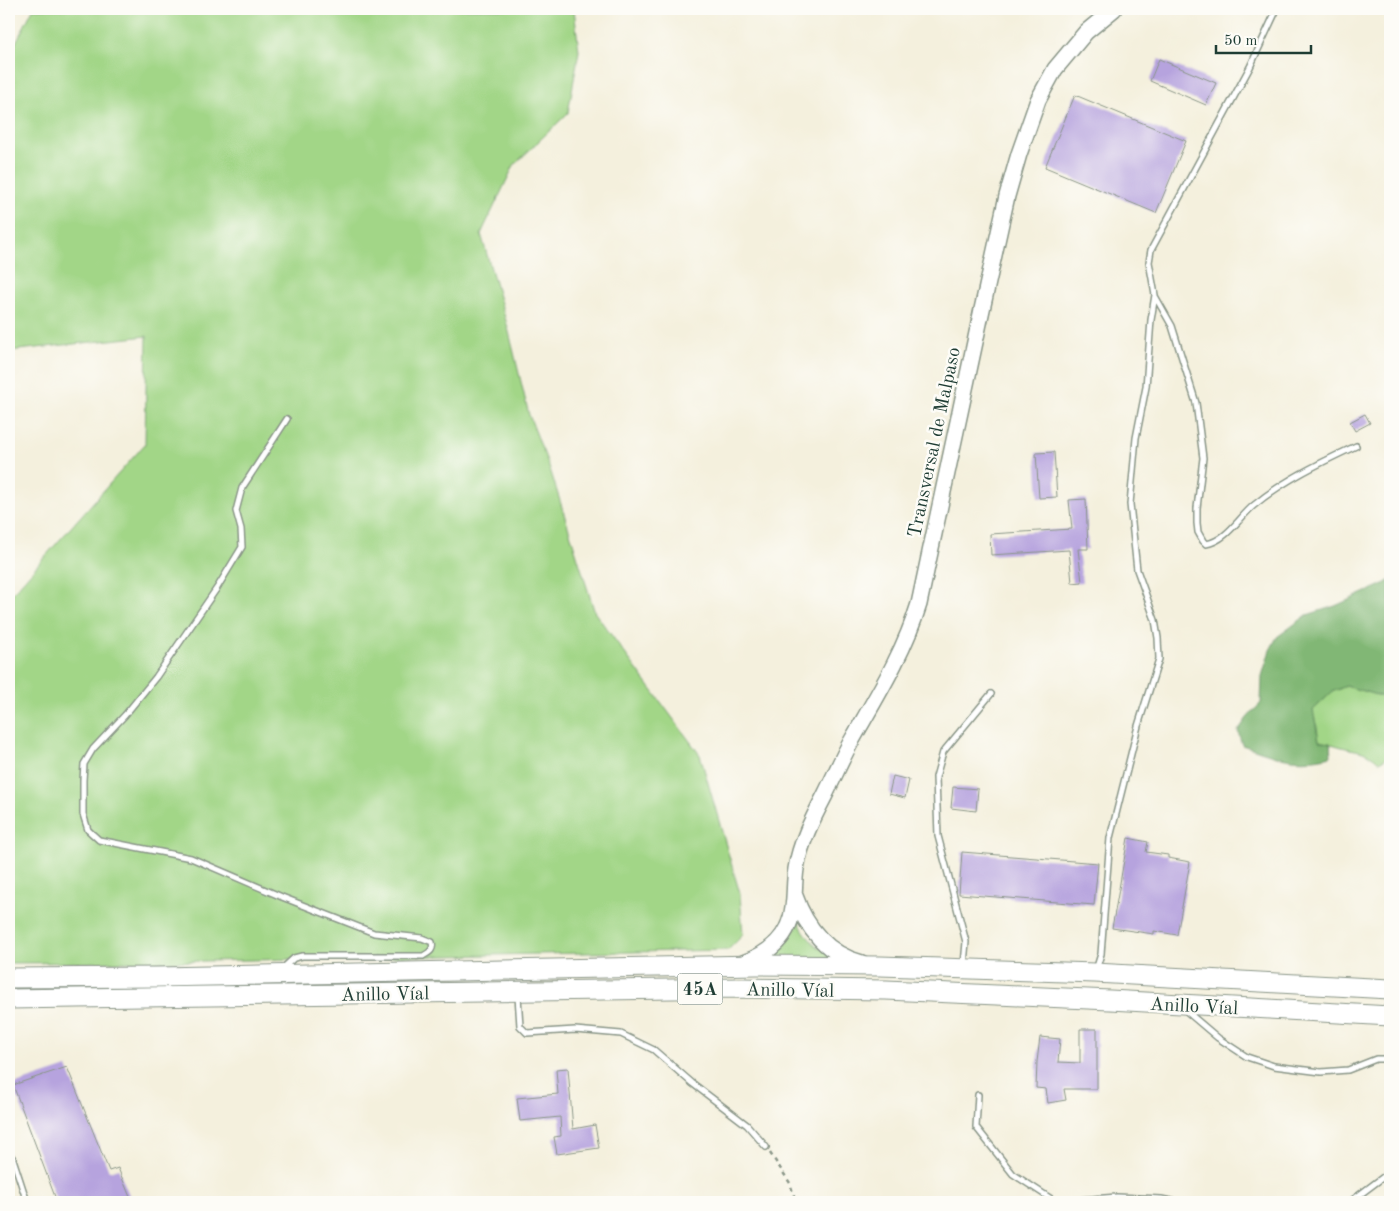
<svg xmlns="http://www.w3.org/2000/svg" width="1399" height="1211" font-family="'Old Standard TT',serif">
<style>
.green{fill:#a2d687;stroke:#608a5e}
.forest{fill:#81b774;stroke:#507a54}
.building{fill:#b6a3de}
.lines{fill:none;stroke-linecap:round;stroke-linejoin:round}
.lane-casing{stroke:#8a9688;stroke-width:8}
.secondary-casing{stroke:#8a9688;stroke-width:18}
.highway-casing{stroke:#8a9688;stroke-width:21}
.path{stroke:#8a9688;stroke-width:2.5;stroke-dasharray:4 4;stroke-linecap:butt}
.lane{stroke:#fff;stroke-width:5}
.secondary{stroke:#fff;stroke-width:15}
.highway{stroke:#fff;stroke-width:19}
.labels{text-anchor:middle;stroke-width:5;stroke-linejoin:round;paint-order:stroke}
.shield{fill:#fdfcf7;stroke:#62766e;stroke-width:1}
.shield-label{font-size:18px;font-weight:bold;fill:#1f3d34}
.street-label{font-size:19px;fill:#1f3d34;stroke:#fdfcf7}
</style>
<rect width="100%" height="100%" fill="#fdfcf7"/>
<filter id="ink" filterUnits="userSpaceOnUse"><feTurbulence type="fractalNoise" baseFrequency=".02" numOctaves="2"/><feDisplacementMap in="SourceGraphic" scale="10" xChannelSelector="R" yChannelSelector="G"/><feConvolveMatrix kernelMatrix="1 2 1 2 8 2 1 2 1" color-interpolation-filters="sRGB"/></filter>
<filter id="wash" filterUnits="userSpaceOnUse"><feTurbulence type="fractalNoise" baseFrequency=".0096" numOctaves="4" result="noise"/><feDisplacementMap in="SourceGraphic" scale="20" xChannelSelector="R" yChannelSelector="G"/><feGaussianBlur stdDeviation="1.12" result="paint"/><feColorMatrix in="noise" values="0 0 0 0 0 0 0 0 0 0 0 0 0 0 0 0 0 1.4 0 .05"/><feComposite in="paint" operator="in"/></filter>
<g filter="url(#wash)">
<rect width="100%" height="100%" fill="#f4f0dd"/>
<path class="green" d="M33,9H574L579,51L568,113L514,165L481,234L508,328L529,415L550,469L595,613L700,755L740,894L743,935L728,950L158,962L9,963V597L145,444L147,336L9,351V56Z
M1346,686L1390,699V756L1379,762C1367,750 1356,751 1342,747C1334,745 1327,742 1319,741L1317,727L1312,711L1332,692Z
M797,919C811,946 819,950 847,960L766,958C785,945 790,942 797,919Z"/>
<path class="forest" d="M1390,580V699L1346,686L1332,692L1313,710L1319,741L1330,743L1331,756C1293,765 1277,756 1242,745L1238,731L1247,718L1261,703L1262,676L1270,650L1277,637L1307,615L1335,606L1382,585Z"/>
<g id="blocks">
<path class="building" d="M1159,59L1216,83L1206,105L1150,81Z
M1075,95L1186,141L1156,213L1045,167Z
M1365,414L1370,423L1355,431L1350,422Z
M1054,452L1057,497L1039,498L1036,453Z
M1086,499L1088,549H1078L1082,582L1072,583L1069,550L991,555L990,534L1072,529L1069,500Z
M893,776L909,780L905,798L889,794Z
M953,787L978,789L976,811L951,808Z
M1128,838L1148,842L1146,852L1168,855V858L1190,862L1177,935L1154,931V934L1112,928Z
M962,852L1098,863L1094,905L959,894Z
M1080,1029H1097V1089H1064L1066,1100L1048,1103L1046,1089L1036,1088L1037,1062L1040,1037L1060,1039L1058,1062L1080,1063Z
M67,1067L109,1171L118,1168L132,1202H57L13,1085Z
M568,1068L573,1129L595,1125L599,1148L557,1154L554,1137L561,1136L560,1117L520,1121L517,1098L558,1094L556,1069Z"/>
</g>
</g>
<g filter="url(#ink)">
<use href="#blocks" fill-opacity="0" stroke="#8a9688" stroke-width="1"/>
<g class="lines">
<g class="lane-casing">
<path id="lane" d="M1155,296L1172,326L1196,403L1203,458L1197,508V523L1198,532L1203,541L1206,544C1226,541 1239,518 1253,506C1284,480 1320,463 1356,446
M964,964L966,942L938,836L936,777L943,752L991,694
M282,969L294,958L302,956H423C430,952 434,950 432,942L422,938L374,933L282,897L191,858L99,840L88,830L83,814V780L84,764L93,749L125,715L156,677L217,588L242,547L241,529L236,511L242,488L287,419
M1096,970L1101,954L1110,838L1138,726L1159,659L1158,638L1155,620L1137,570L1130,504L1136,438L1146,387L1151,320L1155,295L1149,262L1151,250L1250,67L1277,9
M518,996L520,1026L527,1033L575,1030L621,1034L654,1050L692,1083L747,1125L766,1147
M1185,1010L1218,1038L1247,1057L1274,1066L1321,1072L1348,1070L1376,1059H1390
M978,1095L976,1127L1013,1174L1056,1202L1117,1197L1161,1199L1176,1202
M9,1153L13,1159L27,1202
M1350,1202L1390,1172"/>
</g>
<g class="secondary-casing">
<path id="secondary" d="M795,896C806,928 828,955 862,963
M743,963C769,954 790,936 793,907C795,894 794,882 796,869C800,843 813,818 825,795C834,777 842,758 852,740C877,696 904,653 919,604L981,314L1007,196L1019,154L1038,100L1055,69L1086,32L1114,9"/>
</g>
<g class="highway-casing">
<path id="highway" d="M9,978L158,977L756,965L880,966L1095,973L1390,989
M9,999L741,988L886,990L1110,1000L1390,1016"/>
</g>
<path class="path" d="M770,1153L790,1183L796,1202"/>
<use href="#lane" class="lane"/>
<use href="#secondary" class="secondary"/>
<use href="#highway" class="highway"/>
</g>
</g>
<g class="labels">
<rect class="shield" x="677.5" y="973.5" width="45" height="31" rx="4"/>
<g class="shield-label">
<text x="700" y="995">45A</text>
</g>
<g class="street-label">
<text transform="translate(933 442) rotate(-78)" y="7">Transversal de Malpaso</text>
<text transform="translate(790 989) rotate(1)" y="7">Anillo Víal</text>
<text transform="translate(385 993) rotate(-1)" y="7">Anillo Víal</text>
<text transform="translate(1194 1005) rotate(3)" y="7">Anillo Víal</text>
</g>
</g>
<rect width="1399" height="1211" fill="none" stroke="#fdfcf7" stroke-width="30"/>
<path d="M1216 45v8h95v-8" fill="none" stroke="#1f3d34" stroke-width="2.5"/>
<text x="1224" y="45" font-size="15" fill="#1f3d34" stroke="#fdfcf7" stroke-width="4" paint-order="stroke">50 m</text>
</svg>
